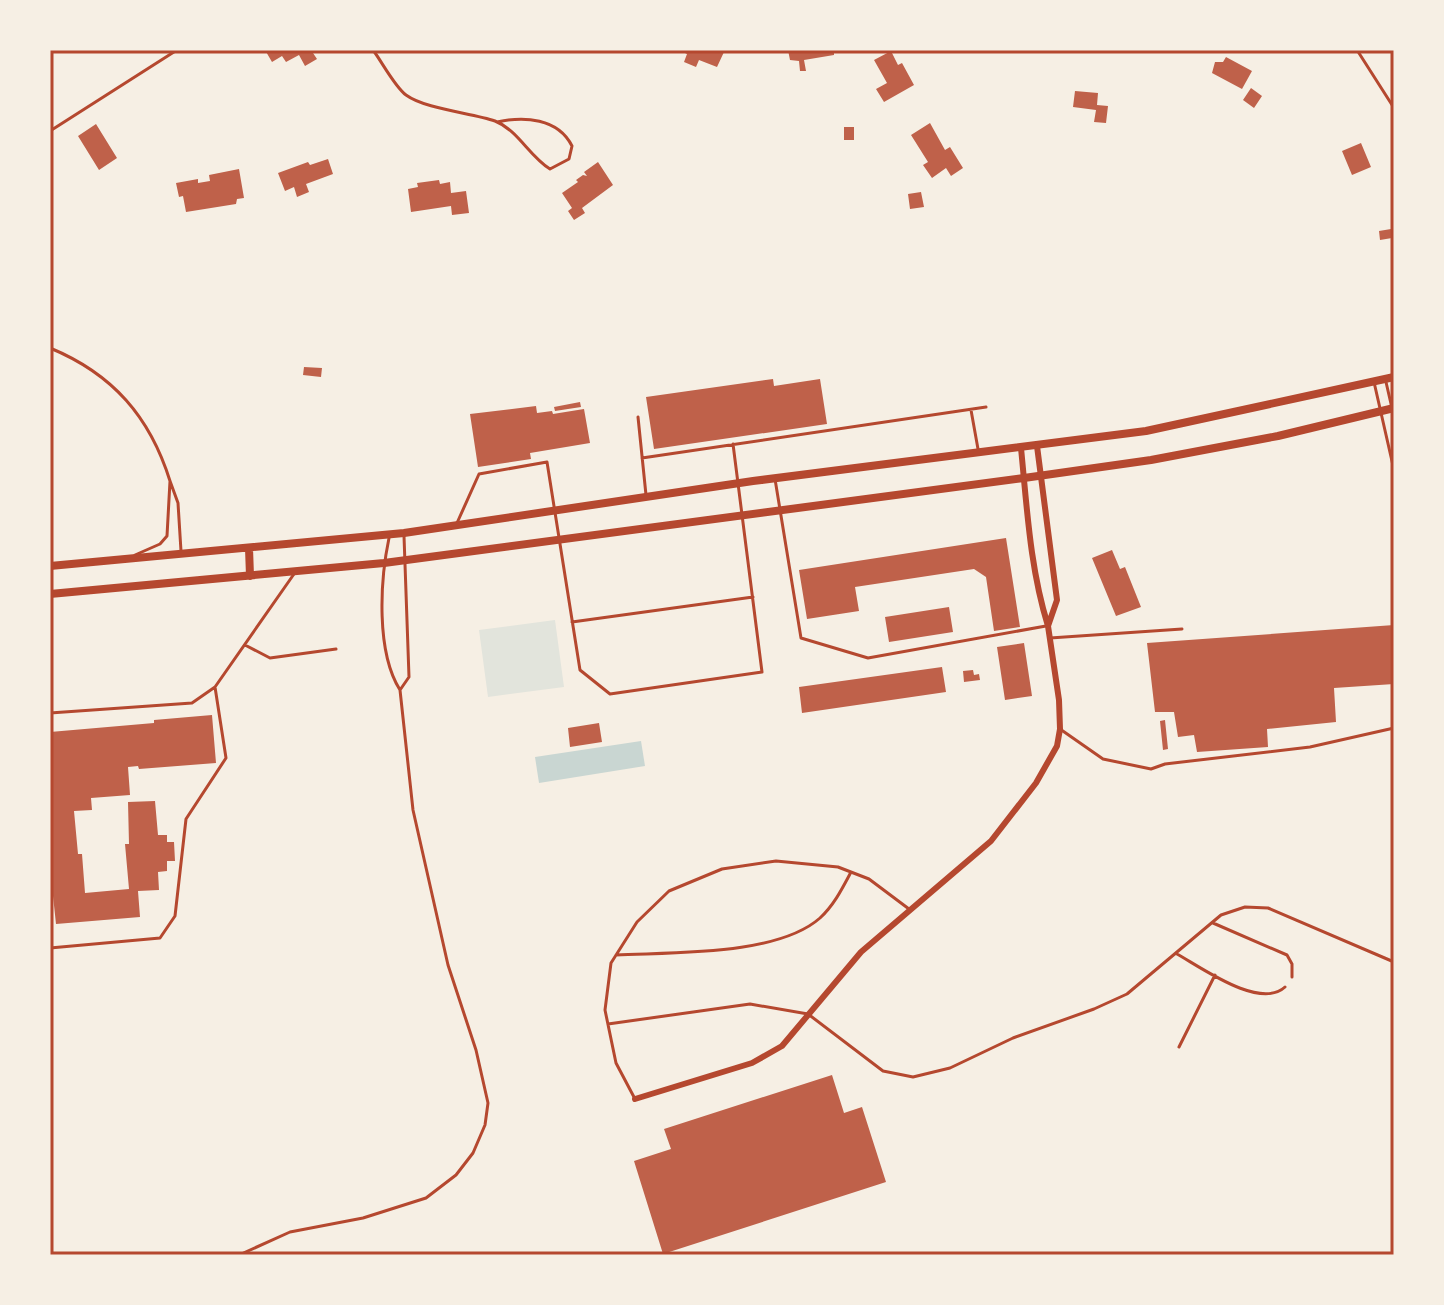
<svg xmlns="http://www.w3.org/2000/svg" width="1444" height="1305" font-family="'Fira Sans',sans-serif">
<style>
.green{fill:#e2e4dc}
.water{fill:#c9d6d2}
.building{fill:#bf614a}
.lines{fill:none;stroke-linecap:round;stroke-linejoin:round}
.service{stroke:#b5482f;stroke-width:3}
.minor{stroke:#b5482f;stroke-width:6}
.tertiary{stroke:#b5482f;stroke-width:8}
.neatline{fill:none;stroke:#b5482f;stroke-width:3}
</style>
<rect width="100%" height="100%" fill="#f6efe4"/>
<path class="green" d="M555,620L564,687L488,697L479,630Z"/>
<path class="water" d="M641,741L645,766L539,783L535,757Z"/>
<path class="building" d="M265,50H311L317,59L305,66L299,55L286,62L282,56L272,62Z
M679,50H719L724,52L717,67L699,60L696,67L684,62L687,54Z
M788,50H834V55L804,60L806,71H800L799,61L790,60Z
M891,51L898,65L902,63L914,85L884,102L876,89L887,83L874,60Z
M1226,57L1252,71L1242,89L1212,73L1215,62H1223Z
M1251,88L1262,96L1254,108L1243,100Z
M1075,91L1098,93L1097,105L1108,106L1106,123L1094,122L1096,110L1073,107Z
M930,123L945,150L950,147L963,168L951,176L946,168L932,178L923,165L928,162L911,135Z
M96,124L117,158L99,170L78,136Z
M844,127H854V140H844Z
M1361,143L1371,167L1352,175L1342,151Z
M328,159L333,174L306,184L309,192L297,197L294,187L285,191L278,173L308,162L310,165Z
M598,162L613,185L582,208L585,213L574,220L568,211L572,208L562,193L578,182L576,180L583,175L587,176L584,172Z
M239,169L244,198L237,199L236,204L186,212L183,196L179,197L176,183L198,179V183L210,181L209,175Z
M439,180L440,184L450,182L451,193L466,191L469,213L452,215L451,206L411,212L408,189L418,187L417,183Z
M921,192L924,207L910,209L908,194Z
M1391,229L1392,238L1380,240L1379,231Z
M304,367L322,368L321,377L303,375Z
M773,379L774,386L820,379L827,424L654,449L646,397Z
M580,402L581,407L555,411L554,407Z
M536,406L537,413L552,411L553,414L584,409L590,443L530,453L531,459L478,467L470,414Z
M1006,538L1020,627L994,631L986,577L974,569L855,587L859,611L807,619L799,570Z
M1112,550L1120,569L1125,567L1141,607L1116,616L1092,558Z
M949,607L953,632L889,642L885,617Z
M1394,625V684L1334,688L1336,722L1267,729L1268,747L1197,752L1194,735L1178,737L1174,712H1155L1147,643Z
M1024,643L1032,696L1005,700L997,647Z
M942,667L946,692L802,713L799,687Z
M973,670L974,675L979,674L980,680L964,682L963,671Z
M212,715L216,763L139,769L138,766L128,767L130,795L91,798L92,810L74,811L78,854H82L85,893L129,889L125,844H129L128,802L155,801L158,835H167V842H174L175,861H167V871L158,872L159,890L138,891L140,917L56,924L53,896H50V732L154,723V720Z
M1165,720L1168,749L1163,750L1160,721Z
M599,723L602,742L570,747L568,728Z
M832,1075L844,1113L862,1107L886,1182L663,1254L634,1161L671,1149L664,1129Z"/>
<g class="lines">
<path class="service" d="M373,50C382,62 395,87 406,95C425,109 472,113 495,121C518,130 529,156 550,169L569,159L572,146C558,118 524,116 497,122
M1357,50L1394,108
M50,131L177,50
M50,348C113,374 150,417 170,481
M1374,382L1394,470
M1386,382L1394,417
M971,410L978,449
M638,417L646,495
M642,458L986,407
M775,479L801,638L868,658L1046,626
M457,523L479,474L547,462L580,670L610,694L762,672L733,444
M135,555L160,544L167,536L170,481L178,503L181,551
M572,622L753,597
M1050,638L1182,629
M245,645L270,658L336,649
M400,690L409,677L404,536
M50,713L192,703L215,687L294,574
M1060,729L1103,759L1151,769L1165,764L1310,747L1394,728
M1213,923L1287,955L1292,964V977
M50,948L160,938L175,916L186,819L226,758L215,687
M1177,954C1202,968 1260,1010 1285,987
M616,955C672,952 777,956 820,918C834,905 842,889 851,872
M608,1024L750,1004L808,1014L883,1071L913,1077L950,1068L1013,1038L1094,1009L1127,994L1221,915L1245,907L1268,908L1394,962
M1179,1047L1215,975
M635,1099L616,1063L605,1010L611,963L637,922L669,891L722,869L776,861L838,867L869,879L909,909
M239,1255L290,1232L363,1218L426,1198L456,1175L473,1153L485,1125L488,1103L476,1050L448,965L413,810L400,690C376,652 380,581 389,538"/>
<path class="minor" d="M1021,448C1027,508 1030,568 1048,626L1057,600L1037,446
M635,1099L752,1063L782,1046L861,952L991,841L1036,783L1057,746L1060,729L1059,700L1048,626"/>
<path class="tertiary" d="M249,548L250,576
M50,566L404,533L753,481L1146,431L1394,377
M50,594L384,563L1024,478L1151,460L1278,436L1394,408"/>
</g>
<rect width="1444" height="1305" fill="none" stroke="#f6efe4" stroke-width="104"/>
<rect x="52" y="52" width="1340" height="1201" class="neatline"/>
</svg>
